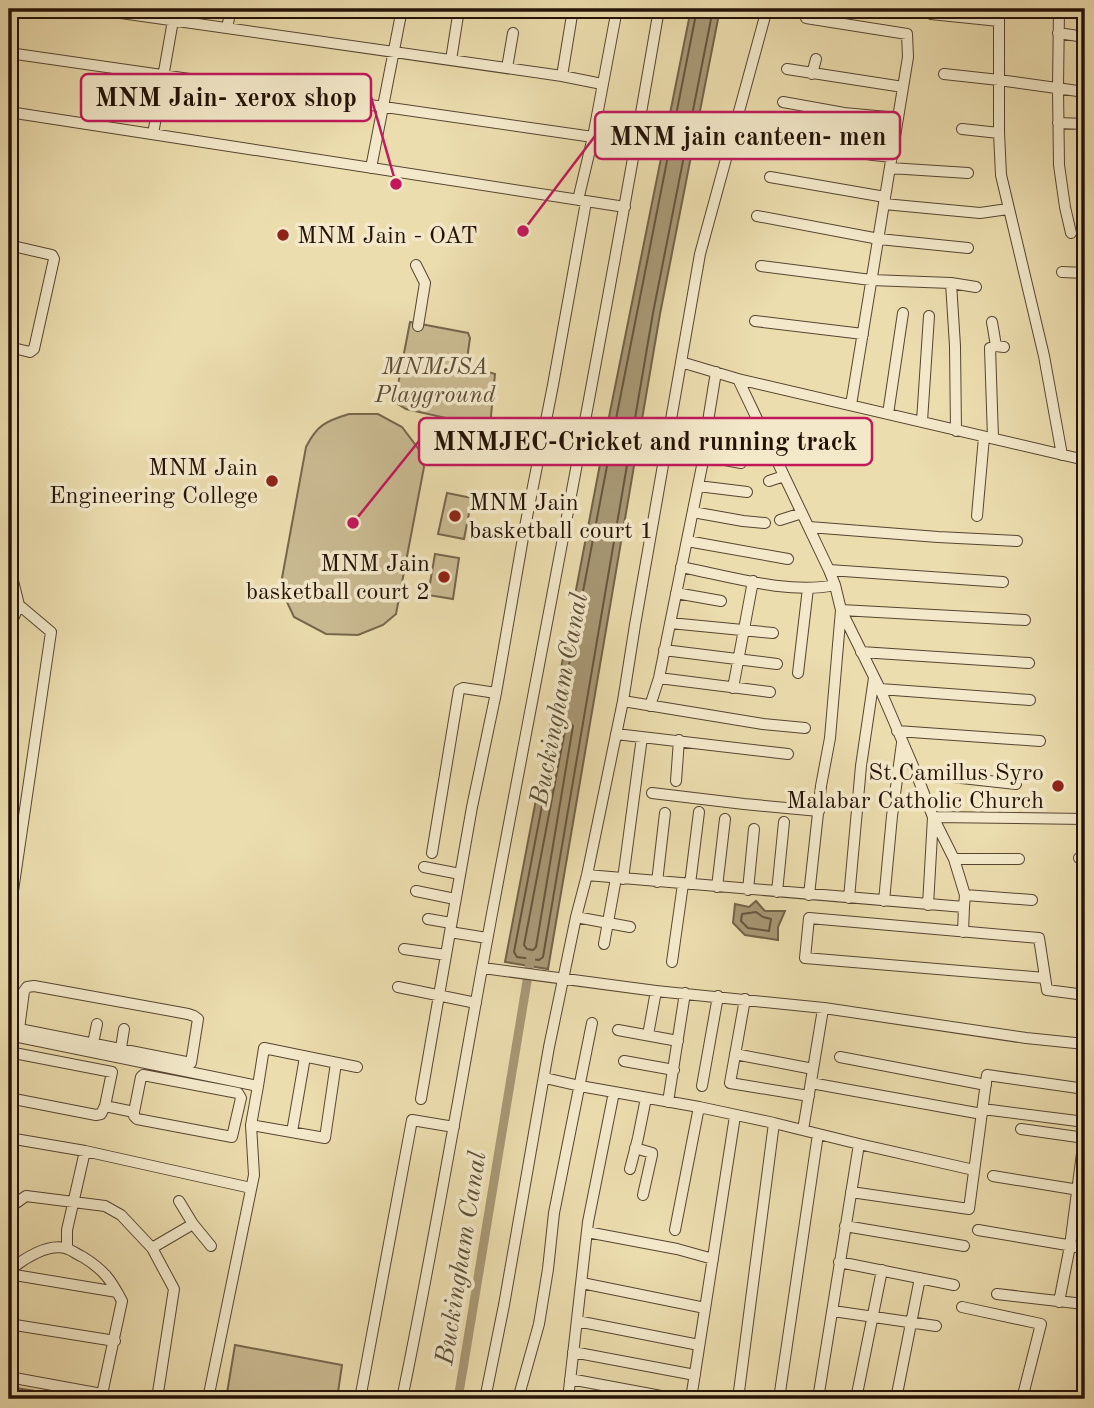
<svg xmlns="http://www.w3.org/2000/svg" width="1094" height="1408" font-family="'Old Standard TT',serif">
<style>
.green{fill:#caba92;stroke:#77664c;stroke-width:2}
.water{fill:#a89875;stroke:#736249;stroke-width:2}
.lines{fill:none;stroke-linecap:round;stroke-linejoin:round}
.shore{stroke:#66553e;stroke-width:2}
.canal{stroke:#a89875;stroke-width:9}
.minor-casing{stroke:#564531;stroke-width:12}
.minor{stroke:#f3e9ca;stroke-width:10}
.poi-dot{fill:#8f2418;stroke:#f3e9ca;stroke-width:2.5}
.labels{text-anchor:middle;stroke-width:7;stroke-linejoin:round;paint-order:stroke}
.poi-label{font-size:24px;fill:#241207;stroke:#f3e9ca;text-anchor:end}
.park-label{font-size:24px;font-style:italic;fill:#5e4d38;stroke:#f3e9ca}
.water-label{font-size:26px;font-style:italic;fill:#5f4e38;stroke:#f3e9ca}
.leader{fill:none;stroke:#c2185b;stroke-width:2.5}
.callout-dot{fill:#c2185b;stroke:#f3e9ca;stroke-width:2.5}
.callout{fill:#f3e9ca;stroke:#c2185b;stroke-width:2.5}
.callout-label{font-size:26px;text-anchor:middle;font-weight:bold;fill:#241207}
</style>
<rect width="100%" height="100%" fill="#ecddae"/>
<filter id="stains"><feTurbulence type="fractalNoise" baseFrequency=".00286" numOctaves="4"/><feColorMatrix values="0 0 0 0 .2 0 0 0 0 .09 0 0 0 0 .02 0 0 0 .5 -.17"/></filter>
<radialGradient id="worn" r=".72"><stop offset=".6" stop-color="#630" stop-opacity="0"/><stop offset="1" stop-color="#630" stop-opacity=".3"/></radialGradient>
<path class="green" d="M410,322L468,333L470,338L466,366L495,374L488,447L444,440L446,418L406,409L398,404L396,395Z
M349,414H378L402,427L420,451L424,467L396,614L383,625L358,635L326,634L294,617L286,600L282,578L306,447C317,425 326,421 349,414Z
M447,493L472,498L464,539L438,534Z
M435,554L459,558L453,599L428,595Z
M235,1345L342,1365L337,1399H226Z"/>
<path class="water" d="M691,9H720L660,314L548,969L505,962L609,417Z
M756,901L765,911H785L778,927V940L745,935L733,923L735,904L749,907Z
M9,1387L88,1399H9Z"/>
<g class="lines">
<path class="shore" d="M697,9L616,419L514,952L517,957L539,960L543,957L653,313L713,9
M570,722L573,726L536,947L533,950L527,949L524,945L566,725Z
M756,912L763,917L771,919L769,931L748,928L741,921L742,914Z"/>
<path class="canal" d="M458,1399L531,957"/>
<g class="minor-casing">
<path id="minor" d="M93,9L562,76L602,84
M923,9V10L931,14L999,21
M999,9V133L1001,175L1044,356L1062,455
M1059,9L1058,88L1059,165L1065,207L1071,233
M806,18L907,34L908,57L851,405
M227,28L231,9
M1058,33L1085,37
M9,53L593,137L617,9
M451,60L459,9
M507,68L513,33
M787,69L903,87
M812,74L816,59
M944,74L999,80L1085,92
M562,76L573,9
M783,102L844,113L898,118
M9,112L625,207
M1058,123L1085,124
M962,129L999,133
M153,134L175,9
M768,137L873,155L892,157
M371,168L402,9
M890,168L968,173
M770,177L885,197
M578,200L593,137
M884,204L980,213L1008,209
M757,216L879,239L968,248
M9,248L13,246L52,255L54,259L34,349L30,352L9,347
M416,265L425,283L418,326
M761,266L871,280L951,283L976,287
M1062,272L1085,273
M951,283L955,346L956,431
M755,321L863,334
M992,322L996,346
M681,362L738,379L1085,460
M888,414L903,313
M922,421L929,316
M993,438L990,348L996,346L1004,347
M704,456L741,463
M752,458L772,451
M769,481L784,476
M698,486L747,492
M693,512L743,521L765,523
M977,516L984,437
M780,520L802,513
M809,527L938,537L1017,541
M687,541L788,559
M9,565L19,605L51,632L9,918
M681,567C728,576 789,595 835,585
M829,570L1003,582
M676,593L721,601
M670,623L773,633
M9,628L19,605
M664,650L777,664
M861,652L1029,663
M798,673L808,588
M659,678L770,692
M733,688L753,581
M880,689L1030,700
M623,701L763,724L805,728
M650,706L659,678L704,456L709,415L716,372
M897,731L1040,741
M616,734L788,754
M916,773L1016,784
M676,781L679,740
M652,793L744,804L819,811
M432,853L459,690L463,688L496,693
M1079,858H1085
M954,859H1019
M424,867L460,874
M587,875L964,907L965,895L954,859L933,817L916,773L880,689L841,610L835,585L829,570L738,379
M623,879L642,737
M657,882L665,813
M690,884L699,812
M717,887L725,819
M748,890L754,829
M416,891L455,899
M777,892L784,822
M809,895L821,786L830,738L841,610L1025,620
M965,895L1032,900
M849,898L861,766L874,678
M884,901L892,816L902,743
M928,905L933,817L1085,819
M576,917L630,927
M428,919L451,923
M963,932L964,907
M487,938L450,932L472,807L496,693L524,532L553,385L586,202
M604,944L616,878
M404,949L446,955
M672,962L683,884
M483,968L656,991L824,1008L1026,1038L1085,1044
M1045,978L805,958L809,918L1039,938L1047,990L1085,995
M398,987L476,1003
M745,999L730,1083L809,1096
M618,1030L678,1041
M9,1035L258,1086L264,1048L357,1067
M648,1035L656,991
M18,1037L24,991L27,987L34,986L188,1014L194,1016L198,1019L191,1063L19,1029
M92,1048L97,1024
M9,1052L112,1072L105,1106L101,1114L96,1115L9,1098
M120,1054L124,1029
M735,1054L813,1069
M840,1057L986,1085
M624,1061L674,1070
M143,1075L238,1093L241,1098L232,1137L137,1119L134,1116V1112L141,1077Z
M545,1078L580,1086L699,1107L774,1123L859,1144L974,1170
M811,1083L982,1114
M258,1086L251,1125L325,1138L336,1063
M702,1086L718,996
M421,1099L450,932
M668,1102L685,993
M105,1106L134,1112
M983,1109L1085,1122
M1021,1129L1085,1138
M803,1130L823,1009
M292,1132L305,1057
M9,1138L85,1151L251,1188
M635,1148L652,1153V1155L643,1195
M630,1169L638,1138L646,1098
M993,1176L1085,1191
M851,1192L969,1209L987,1075L1085,1089
M179,1201L193,1224L211,1246
M9,1208L26,1196L105,1206L121,1215L152,1248L174,1289L157,1399
M845,1226L964,1246
M675,1230L699,1107
M978,1230L1085,1248
M587,1232L677,1249L713,1259
M67,1248V1230L85,1151
M152,1248L193,1224
M839,1262L954,1285
M9,1271C23,1259 49,1242 68,1249C73,1251 78,1255 83,1257C104,1270 111,1280 122,1301L101,1399
M9,1274L117,1292
M582,1283L705,1308
M997,1294L1084,1304
M1059,1302L1070,1246L1084,1138
M962,1307L1041,1324L1022,1399
M833,1311L936,1326
M577,1321L699,1345
M9,1324L115,1341
M573,1352L695,1375
M9,1377L129,1399
M570,1379L677,1399
M208,1399L254,1175L251,1125
M360,1399L412,1120L454,1127
M402,1399C436,1235 463,1069 494,903C550,605 608,308 659,9
M485,1399L504,1305L549,1047L576,917L587,875L623,701L635,625L700,254L767,9
M518,1399L539,1324L548,1269L554,1213L592,1023
M568,1399L588,1222L614,1092
M691,1399L735,1116
M738,1399L774,1123
M779,1399L818,1134
M818,1399L859,1144
M856,1399L882,1270
M896,1399L920,1278"/>
</g>
<use href="#minor" class="minor"/>
</g>
<g class="poi-dot">
<circle cx="283" cy="235" r="7"/>
<circle cx="272" cy="481" r="7"/>
<circle cx="455" cy="516" r="7"/>
<circle cx="444" cy="577" r="7"/>
<circle cx="1058" cy="786" r="7"/>
</g>
<g class="labels">
<g class="poi-label">
<text x="297" y="243" text-anchor="start">MNM Jain - OAT</text>
<text x="258" y="475">MNM Jain<tspan x="258" dy="28">Engineering College</tspan></text>
<text x="469" y="510" text-anchor="start">MNM Jain<tspan x="469" dy="28">basketball court 1</tspan></text>
<text x="430" y="571">MNM Jain<tspan x="430" dy="28">basketball court 2</tspan></text>
<text x="1044" y="780">St.Camillus Syro<tspan x="1044" dy="28">Malabar Catholic Church</tspan></text>
</g>
<g class="park-label">
<text x="435" y="374">MNMJSA<tspan x="435" dy="28">Playground</tspan></text>
</g>
<g class="water-label">
<text transform="translate(558 699) rotate(-79)" y="9">Buckingham Canal</text>
<text transform="translate(460 1258) rotate(-81)" y="9">Buckingham Canal</text>
</g>
</g>
<path class="leader" d="M396 184L371 97M523 231L595 136M353 523L419 441"/>
<g class="callout-dot">
<circle cx="396" cy="184" r="7"/>
<circle cx="523" cy="231" r="7"/>
<circle cx="353" cy="523" r="7"/>
</g>
<g class="callout">
<rect x="81" y="74" width="290" height="47" rx="7"/>
<rect x="595" y="112" width="305" height="47" rx="7"/>
<rect x="419" y="418" width="453" height="47" rx="7"/>
</g>
<g class="callout-label">
<text x="226" y="106">MNM Jain- xerox shop</text>
<text x="748" y="145">MNM jain canteen- men</text>
<text x="645" y="450">MNMJEC-Cricket and running track</text>
</g>
<rect width="1094" height="1408" fill="none" stroke="#ecddae" stroke-width="35"/>
<rect x="10" y="10" width="1073" height="1387" fill="none" stroke="#241207" stroke-width="3.5"/>
<rect x="18" y="18" width="1059" height="1373" fill="none" stroke="#241207" stroke-width="2"/>
<rect width="100%" height="100%" filter="url(#stains)"/>
<rect width="100%" height="100%" fill="url(#worn)"/>
</svg>
